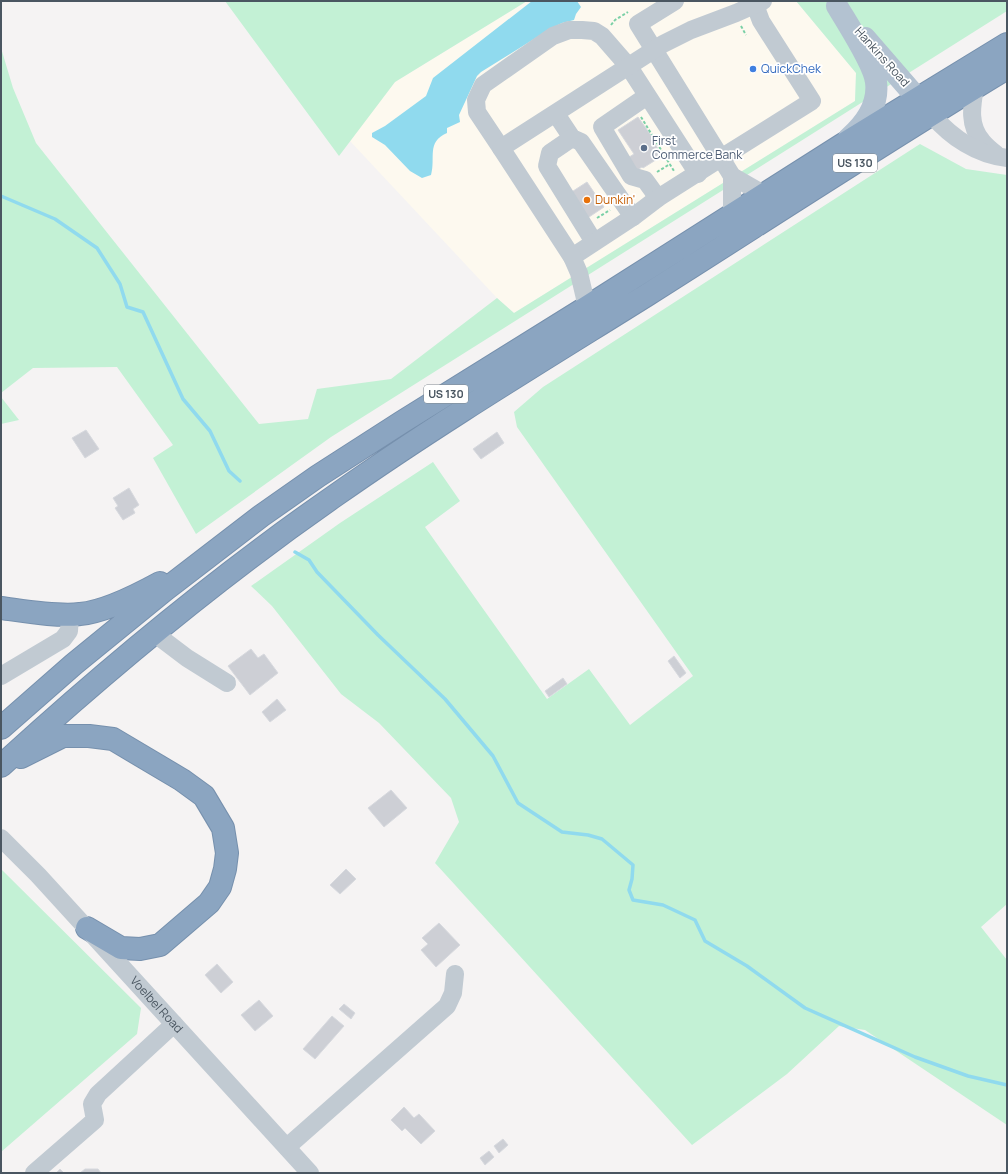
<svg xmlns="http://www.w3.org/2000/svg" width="1008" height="1174" font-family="Manrope,sans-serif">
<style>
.commercial{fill:#fdf9ef}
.green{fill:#c3f1d5}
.water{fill:#90daee}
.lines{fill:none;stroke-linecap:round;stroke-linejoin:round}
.stream{stroke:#90daee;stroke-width:3.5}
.building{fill:#cdcfd5;stroke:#d7d9de}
.highway-casing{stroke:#7690ad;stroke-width:24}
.path{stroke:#7ad0a6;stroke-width:2;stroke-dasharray:3 2;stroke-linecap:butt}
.minor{stroke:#c1cad2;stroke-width:18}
.major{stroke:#b3c2d1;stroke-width:22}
.highway{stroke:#8ba5c1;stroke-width:22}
.shop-dot{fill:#3f7fe0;stroke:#fff;stroke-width:1.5}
.service-dot{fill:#5c6f8a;stroke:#fff;stroke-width:1.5}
.food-dot{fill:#e8710a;stroke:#fff;stroke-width:1.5}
.labels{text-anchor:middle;stroke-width:3.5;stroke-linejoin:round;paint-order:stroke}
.shield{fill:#fff;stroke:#808990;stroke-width:1}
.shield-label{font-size:11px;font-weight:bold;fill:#4a5661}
.street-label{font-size:12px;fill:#4a5661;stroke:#fff}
.shop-label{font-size:12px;fill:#366cbe;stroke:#fff;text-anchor:start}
.service-label{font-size:12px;fill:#4e5e75;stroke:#fff;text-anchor:start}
.food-label{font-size:12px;fill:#c56008;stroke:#fff;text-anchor:start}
</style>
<rect width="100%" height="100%" fill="#f5f3f3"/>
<path class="commercial" d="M527,1H796L856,73L855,101L514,313L497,298L350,141L395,82Z"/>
<path class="green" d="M225,1H527L395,82L339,156Z
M796,1H1007V11L331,437L196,534L153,458L173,445L117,367L33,368L1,393V48L13,88L36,143L259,424L308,419L317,389L391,379L497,298L514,313L855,101L856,73Z
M920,144L966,169L1007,175V904L981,927L1007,960V1125L865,1030L839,1026L787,1074L692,1145L435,863L459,822L451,798L379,723L341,694L272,606L251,586L340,523L433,462L460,501L425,527L547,699L589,669L630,725L693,676L517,427L514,412L543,387Z
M1,397L19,420L1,424Z
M1,869L141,1008L137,1034L1,1152Z"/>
<path class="water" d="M532,1H577L581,7L576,14L574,20L562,23L550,29L481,72L477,76L459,115L460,122L447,128V133C426,142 436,158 431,175L422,178L410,171L385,145L372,137V133L385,126L426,96L433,78Z"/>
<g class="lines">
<path class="stream" d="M1,196L55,219L97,248L120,284L127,307L143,312L183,399L210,431L229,471L240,481
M295,552L309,560L317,572L378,635L445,699L493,756L518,803L562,832L588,835L602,839L633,865L632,879L629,890L633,900L663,905L695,920L705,941L747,966L805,1008L915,1057L968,1076L1007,1085"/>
</g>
<path class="building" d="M638,117L655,141L654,142L662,156L643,168L642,167L631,174L623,161L634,154L618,130Z
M587,182L604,207L586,219L570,193Z
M86,430L99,449L85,458L72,438Z
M497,432L504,443L481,459L473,449Z
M129,488L139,505L133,509L135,513L123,520L115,508L118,506L113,498Z
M251,649L258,658L264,654L278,673L250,695L228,666Z
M674,656L686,673L680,678L668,661Z
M563,678L567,684L549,697L545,691Z
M277,699L286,710L270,722L262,712Z
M391,790L407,808L384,827L368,808Z
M346,869L356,879L340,894L330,885Z
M439,923L460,945L436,967L421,950L428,944L422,938Z
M217,964L233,982L221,993L205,975Z
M259,1000L273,1016L255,1031L241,1015Z
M344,1004L355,1013L351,1019L339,1009Z
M332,1016L344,1026L315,1059L303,1049Z
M404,1107L414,1118L419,1114L435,1131L421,1144L405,1128L402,1131L391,1120Z
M503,1139L508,1145L499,1153L494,1146Z
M489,1151L494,1157L485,1165L480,1158Z
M60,1169L64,1173H56Z
M85,1169H98L101,1173H80Z"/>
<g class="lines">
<g class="highway-casing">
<path id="highway" d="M1,608C24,611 58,617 80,614C105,612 138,595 160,583
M1,728L74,664L166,589L261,516L318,476L402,422L587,307L842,145L1007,44
M21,757L63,736H89L113,739L182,780L204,796L223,828L227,853L225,869L220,887L209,903L160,945L140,949L121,948L87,928
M1,766C107,669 218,577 336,495C437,424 543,360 647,295C767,219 886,141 1007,68"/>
</g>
<path class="path" d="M611,25L615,20L628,12
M741,26L746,35
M641,117L674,171
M657,172L670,164
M597,218L610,210"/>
<g class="minor">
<path d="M751,1L755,5L761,21L812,101L721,158L732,176L765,195"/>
<path d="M975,87C972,105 968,125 982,141C986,146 991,150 996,154"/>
<path d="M647,96L602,127L631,176L645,180L658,198"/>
<path d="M556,114L572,138L581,142L633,217"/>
<path d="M932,115C951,137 977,155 1007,158"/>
<path d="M572,138L550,153L547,166L594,242"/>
<path d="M501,148L477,112L476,100L483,85L553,36L569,30H582L594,31L602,36L629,67L698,174"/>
<path d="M732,176V215"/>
<path d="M572,257L633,217L658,198L721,158L638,24L675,1"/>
<path d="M587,307L579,273L572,257L501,148L663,44L691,30L736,13L763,1"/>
<path d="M154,633L187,658L227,683"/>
<path d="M1,676L63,639L69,631L70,615"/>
<path id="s1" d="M1,838L38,875L310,1173"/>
<path d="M287,1147L447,1006L453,993L455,974"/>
<path d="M34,1173L95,1120L92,1104L98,1094L174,1024"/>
</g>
<path class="major" d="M837,6C847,23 874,64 876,82C879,105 865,124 849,138
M865,38L930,113"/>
<use href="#highway" class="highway"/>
</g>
<circle class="shop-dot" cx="753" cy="69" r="4"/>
<circle class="service-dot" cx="644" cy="148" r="4"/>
<circle class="food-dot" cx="587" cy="200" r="4"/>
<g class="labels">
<g class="shield">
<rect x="833" y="154" width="44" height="18" rx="3"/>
<rect x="424" y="385" width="44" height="18" rx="3"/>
</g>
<g class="shield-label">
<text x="855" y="167">US 130</text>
<text x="446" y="398">US 130</text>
</g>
<g class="street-label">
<text transform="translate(882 57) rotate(48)" y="4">Hankins Road</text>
<text dy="4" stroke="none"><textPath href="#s1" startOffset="228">Voelbel Road</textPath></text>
</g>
<g class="shop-label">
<text x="761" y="73">QuickChek</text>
</g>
<g class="service-label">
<text x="652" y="145">First<tspan x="652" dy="14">Commerce Bank</tspan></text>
</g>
<g class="food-label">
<text x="595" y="204">Dunkin'</text>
</g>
</g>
<rect width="1008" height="1174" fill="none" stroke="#4a5661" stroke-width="4"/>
</svg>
